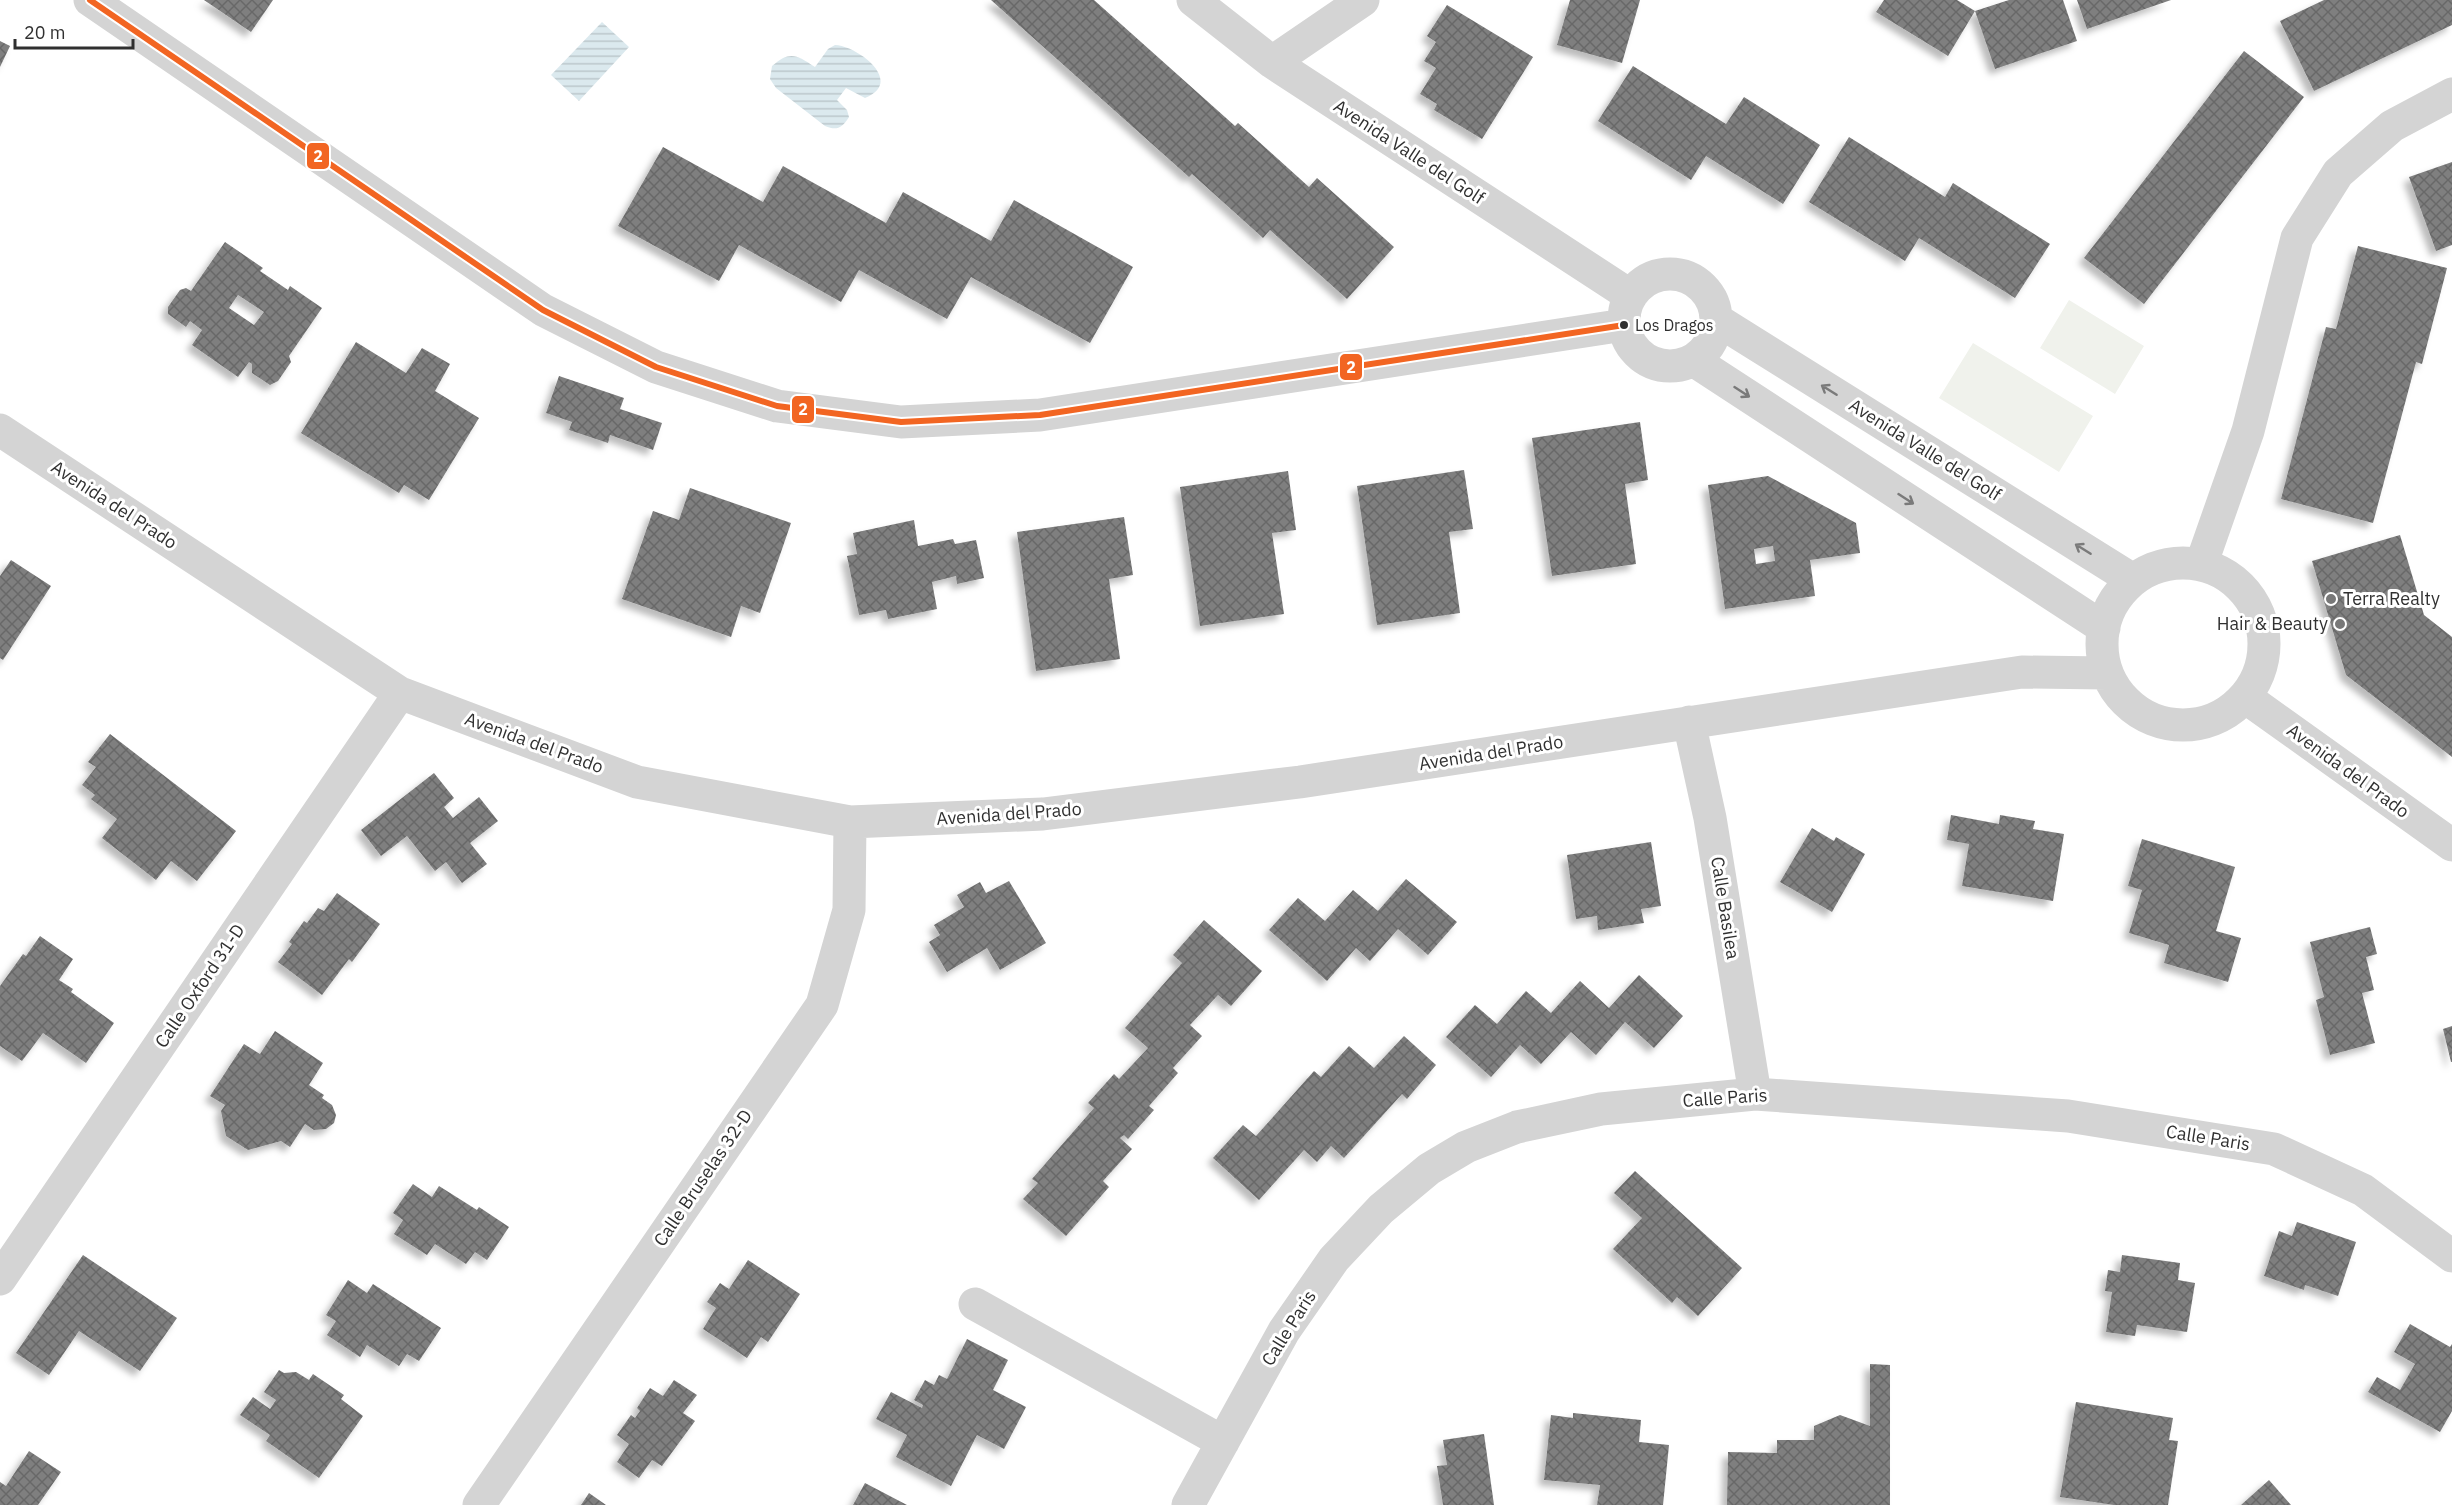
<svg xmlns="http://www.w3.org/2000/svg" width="2452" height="1505" font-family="'IBM Plex Sans',sans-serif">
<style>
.garden{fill:#f0f2ec}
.water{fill:url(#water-rules)}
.building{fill:url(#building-cross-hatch);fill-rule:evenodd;filter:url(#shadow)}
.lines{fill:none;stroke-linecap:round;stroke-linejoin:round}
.minor{stroke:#d4d4d4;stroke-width:33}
.bus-1-casing{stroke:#fff;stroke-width:10}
.bus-1{stroke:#f26522;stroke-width:6}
.oneway{stroke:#7a7a7a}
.bus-dot{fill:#303030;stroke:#fff;stroke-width:2}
.poi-dot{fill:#787878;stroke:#fff;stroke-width:2}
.labels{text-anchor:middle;stroke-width:6;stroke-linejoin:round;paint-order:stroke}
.bus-label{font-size:16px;fill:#303030;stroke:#fff;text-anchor:start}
.street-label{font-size:18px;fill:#303030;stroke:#fff}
.poi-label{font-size:18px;fill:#303030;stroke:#fff;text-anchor:start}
.line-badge{stroke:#fff;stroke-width:2}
.badge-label{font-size:16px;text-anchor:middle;font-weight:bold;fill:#fff}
</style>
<defs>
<pattern id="water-rules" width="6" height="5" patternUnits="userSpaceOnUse" patternTransform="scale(1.5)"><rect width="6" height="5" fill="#dbe9ee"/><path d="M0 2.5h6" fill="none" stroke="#bcc8cc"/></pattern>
<pattern id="building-cross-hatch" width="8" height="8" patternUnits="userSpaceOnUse" patternTransform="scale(1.5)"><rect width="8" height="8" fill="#7f7f7f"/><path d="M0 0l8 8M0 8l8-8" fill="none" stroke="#686868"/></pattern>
<filter id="shadow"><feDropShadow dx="-5.5" dy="5.5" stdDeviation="3" flood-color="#0004"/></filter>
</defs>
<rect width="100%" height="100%" fill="#fff"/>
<path class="garden" d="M2069,300L2144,346L2115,394L2040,348Z
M1973,343L2093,416L2059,472L1939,398Z"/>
<path class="water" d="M602,22L629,47L579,101L551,75Z
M835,45C858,46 905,82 865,98L846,88L837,100L847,110L849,117C842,128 837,131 825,126L776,88L770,79L772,66C790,50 797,55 815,67L828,49Z"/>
<path class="building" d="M204,0H273L251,32Z
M991,0H1094L1235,126L1238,123L1309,187L1317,178L1394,247L1347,299L1270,230L1263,238L1192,174L1189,177Z
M1570,0H1640L1622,63L1557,45Z
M1884,0H1957L1975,11L2009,0H2063L2077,41L1995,69L1975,11L1948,56L1876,12Z
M2077,0H2171L2087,29Z
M2324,0H2452V25L2314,91L2280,21Z
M1447,5L1533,57L1482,139L1434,110L1437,104L1420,94L1436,68L1424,61L1436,42L1427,36Z
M0,41L10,46L0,67Z
M2244,51L2304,97L2144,304L2084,258Z
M1633,66L1726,124L1744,97L1820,145L1783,204L1706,156L1691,180L1598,121Z
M1849,137L1945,197L1953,183L2050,244L2015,298L1919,238L1905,261L1809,202Z
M663,147L763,202L783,166L886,223L903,192L991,241L1014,200L1133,267L1090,343L971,277L947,319L859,270L841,302L739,245L719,281L618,226Z
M2452,162V245L2436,251L2409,177Z
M225,242L263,268L260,271L288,290L290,286L322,308L289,356L291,362L278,381L270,385L252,373V364L249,362L238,377L192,345L202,330L190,321L186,327L168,314V307L180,290L186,288L191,291ZM238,295L264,312L254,325L229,308Z
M2358,246L2447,268L2422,364L2416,362L2373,523L2281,499L2326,327L2336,329Z
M356,342L406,373L422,348L450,364L435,391L479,418L429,500L404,485L399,493L301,433Z
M559,376L624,398L620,409L662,423L653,450L610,435L608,443L569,430L572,422L546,413Z
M1640,422L1648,480L1625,484L1636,564L1552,576L1532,438Z
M1464,470L1473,529L1449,532L1460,613L1377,625L1357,486Z
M1288,471L1296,530L1272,533L1284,614L1200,626L1180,487Z
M1768,476L1856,523L1860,553L1810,560L1815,596L1725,609L1708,485ZM1773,546L1775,561L1756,564L1754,549Z
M690,488L791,523L760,613L741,606L731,637L622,599L653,511L679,520Z
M1124,517L1133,575L1109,579L1120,659L1036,671L1017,532Z
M914,520L918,546L953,539L955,544L976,540L984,578L957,584L956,576L932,582L937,609L888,619L886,610L859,615L847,556L857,554L853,533Z
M2400,535L2424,615L2452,637V757L2346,675L2312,561Z
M11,560L51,586L3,660L0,658V576Z
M110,734L236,831L197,881L171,861L156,880L102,838L117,819L91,799L95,795L82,785L96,767L88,762Z
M434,773L454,798L444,807L453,818L479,797L498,821L470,843L487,864L462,883L446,862L435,871L407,836L381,856L361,830Z
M1951,815L1999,824L2000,815L2035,821L2033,829L2064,834L2053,901L1962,886L1969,844L1947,840Z
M1812,828L1834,841L1836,837L1865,854L1832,912L1780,882Z
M2142,839L2235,867L2216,931L2241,938L2228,982L2164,963L2169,945L2129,933L2142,890L2128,886Z
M1651,842L1661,906L1641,909L1644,923L1598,930L1597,916L1576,919L1567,855Z
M1406,879L1457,922L1428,955L1398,929L1370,961L1356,948L1327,981L1269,930L1298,898L1325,921L1353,890L1378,911Z
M1009,881L1046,943L1000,970L987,948L947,972L929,942L940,935L934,925L964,907L957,895L980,882L986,893Z
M337,893L380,924L352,962L349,959L322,995L278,962L292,944L289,942L304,921L307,923L318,908L324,911Z
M1204,920L1262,971L1231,1006L1218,995L1190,1025L1202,1036L1173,1068L1178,1073L1149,1106L1154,1110L1128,1139L1124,1135L1120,1138L1132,1149L1103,1181L1109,1187L1066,1236L1023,1199L1038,1183L1032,1179L1094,1108L1088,1103L1114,1074L1119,1079L1148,1048L1125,1028L1182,963L1173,955Z
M2370,927L2377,954L2366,957L2374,990L2362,993L2375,1043L2330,1055L2316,1000L2324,997L2310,942Z
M40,936L73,959L59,980L73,989L71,992L114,1023L86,1063L43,1033L22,1061L0,1046V986L23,954L26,956Z
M1639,975L1683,1016L1654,1048L1625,1022L1596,1055L1571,1032L1541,1064L1520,1045L1491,1077L1446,1037L1475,1005L1497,1024L1526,991L1551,1013L1580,981L1609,1008Z
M2452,1026V1062H2451L2443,1029Z
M275,1031L323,1063L309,1085L324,1095L322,1098L332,1105L336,1115L334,1123L326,1129L314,1130L305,1124L290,1147L281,1141L248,1150L226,1136L221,1111L225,1105L210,1096L244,1044L260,1054Z
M1404,1036L1436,1065L1407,1099L1402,1094L1344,1158L1331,1146L1317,1162L1304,1150L1259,1200L1213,1158L1243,1125L1256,1136L1314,1071L1321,1077L1349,1046L1374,1068Z
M1635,1171L1742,1268L1698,1316L1677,1297L1672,1303L1613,1249L1642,1218L1614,1193Z
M413,1184L432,1197L439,1186L477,1210L479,1207L509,1227L487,1260L475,1252L466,1264L435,1244L427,1255L394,1234L403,1220L393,1213Z
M2297,1222L2356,1242L2338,1296L2305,1285L2304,1290L2264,1276L2279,1231L2292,1236Z
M83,1255L177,1318L140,1371L79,1331L49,1375L16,1353Z
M2122,1255L2180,1263L2178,1280L2195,1283L2187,1332L2137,1325L2135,1336L2106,1332L2112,1292L2105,1291L2108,1270L2120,1272Z
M748,1260L800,1294L768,1342L761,1337L747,1358L703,1329L716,1308L707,1302L720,1283L729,1289Z
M348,1280L367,1293L373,1284L441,1328L419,1361L407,1354L399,1366L367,1345L360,1357L327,1335L336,1321L326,1315Z
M2410,1324L2450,1347L2452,1344V1411L2440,1432L2368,1392L2377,1377L2400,1390L2415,1364L2394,1352Z
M967,1339L1008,1360L993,1390L1026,1407L1004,1449L977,1435L951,1486L896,1457L907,1435L876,1419L891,1392L922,1408L923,1405L914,1400L925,1380L934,1385L939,1375L947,1379Z
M1870,1364L1890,1365V1505H1727L1728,1452L1777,1453V1440H1814V1426L1840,1415L1870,1426Z
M279,1370L284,1373L296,1372L309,1380L313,1374L344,1395L341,1399L363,1416L319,1478L266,1441L270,1435L240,1415L253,1397L270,1409L276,1400L264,1392Z
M674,1380L697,1395L683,1413L695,1421L662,1466L652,1460L639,1478L617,1462L629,1444L617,1435L631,1415L635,1418L640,1411L637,1408L650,1388L663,1396Z
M2076,1402L2173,1418L2169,1440L2178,1441L2168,1505H2114L2060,1497Z
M1573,1413L1641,1420L1639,1442L1669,1445L1663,1505H1597L1600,1485L1544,1480L1551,1415L1573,1418Z
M1484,1434L1494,1505H1443L1437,1466L1447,1465L1443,1440Z
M29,1451L61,1472L38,1505H0V1482L6,1486Z
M2269,1480L2291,1505H2241Z
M865,1483L907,1505H853Z
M589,1493L606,1505H581Z"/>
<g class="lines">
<path class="minor" d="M90,0L543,310L656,367L777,406L901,422L1040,415L1624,325
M1193,0L1272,62L1631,296
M1272,62L1363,0
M1624 320a46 46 0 1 1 92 0a46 46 0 1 1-92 0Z
M1717,320L2133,580
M1693,360L2104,628
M0,430L400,693L637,782L850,822L1043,814L1300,782L2022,672L2107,673
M2102 644a81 81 0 1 1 162 0a81 81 0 1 1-162 0Z
M2201,565L2248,431L2297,238L2338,173L2392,126L2452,94
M2245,697L2452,845
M1689,722L1710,818L1755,1094
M0,1279L400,693
M975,1304L1223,1442
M479,1505L822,1005L849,910L850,822
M1188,1505L1284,1331L1334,1259L1381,1209L1429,1169L1466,1147L1517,1127L1601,1109L1755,1094L2068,1116L2274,1149L2363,1190L2452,1256"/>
<g class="bus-1-casing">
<path id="bus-1" d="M90,0L543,310L656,367L777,406L901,422L1040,415L1624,325"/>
</g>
<use href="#bus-1" class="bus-1"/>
</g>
<defs><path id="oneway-shaft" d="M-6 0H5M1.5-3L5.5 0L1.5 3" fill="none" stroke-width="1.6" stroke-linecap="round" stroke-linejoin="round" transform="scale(1.5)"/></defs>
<g class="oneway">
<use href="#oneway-shaft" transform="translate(1829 390) rotate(-148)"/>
<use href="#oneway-shaft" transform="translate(1742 392) rotate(33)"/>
<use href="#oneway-shaft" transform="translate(1906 499) rotate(33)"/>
<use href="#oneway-shaft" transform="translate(2083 549) rotate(-148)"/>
</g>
<circle class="bus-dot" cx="1624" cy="325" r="5"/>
<g class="poi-dot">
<circle cx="2331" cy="599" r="6"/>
<circle cx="2340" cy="624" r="6"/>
</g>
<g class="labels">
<g class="bus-label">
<text x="1635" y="331">Los Dragos</text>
</g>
<g class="street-label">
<text transform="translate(1409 152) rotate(33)" y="6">Avenida Valle del Golf</text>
<text transform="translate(1925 450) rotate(32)" y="6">Avenida Valle del Golf</text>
<text transform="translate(114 505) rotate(33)" y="6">Avenida del Prado</text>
<text transform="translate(534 743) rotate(20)" y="6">Avenida del Prado</text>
<text transform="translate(1491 753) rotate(-9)" y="6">Avenida del Prado</text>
<text transform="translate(2348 771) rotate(36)" y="6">Avenida del Prado</text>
<text transform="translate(1009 814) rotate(-4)" y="6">Avenida del Prado</text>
<text transform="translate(1725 908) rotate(81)" y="6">Calle Basilea</text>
<text transform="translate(200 986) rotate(-56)" y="6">Calle Oxford 31-D</text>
<text transform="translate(1725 1098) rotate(-4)" y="6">Calle Paris</text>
<text transform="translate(2208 1138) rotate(9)" y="6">Calle Paris</text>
<text transform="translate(703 1178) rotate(-56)" y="6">Calle Bruselas 32-D</text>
<text transform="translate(1289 1328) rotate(-58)" y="6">Calle Paris</text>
</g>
<g class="poi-label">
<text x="2343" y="605">Terra Realty</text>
<text x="2328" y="630" text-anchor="end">Hair &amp; Beauty</text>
</g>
</g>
<g class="line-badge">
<rect x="306" y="142" width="24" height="28" rx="6" fill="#f26522"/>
<rect x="1339" y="353" width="24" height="28" rx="6" fill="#f26522"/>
<rect x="791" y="395" width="24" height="29" rx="6" fill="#f26522"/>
</g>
<g class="badge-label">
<text x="318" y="162">2</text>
<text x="1351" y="373">2</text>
<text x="803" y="415">2</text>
</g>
<path d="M15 39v9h118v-9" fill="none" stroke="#303030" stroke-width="3"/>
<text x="24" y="39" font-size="18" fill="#303030" stroke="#ffffff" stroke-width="4.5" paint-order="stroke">20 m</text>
</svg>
